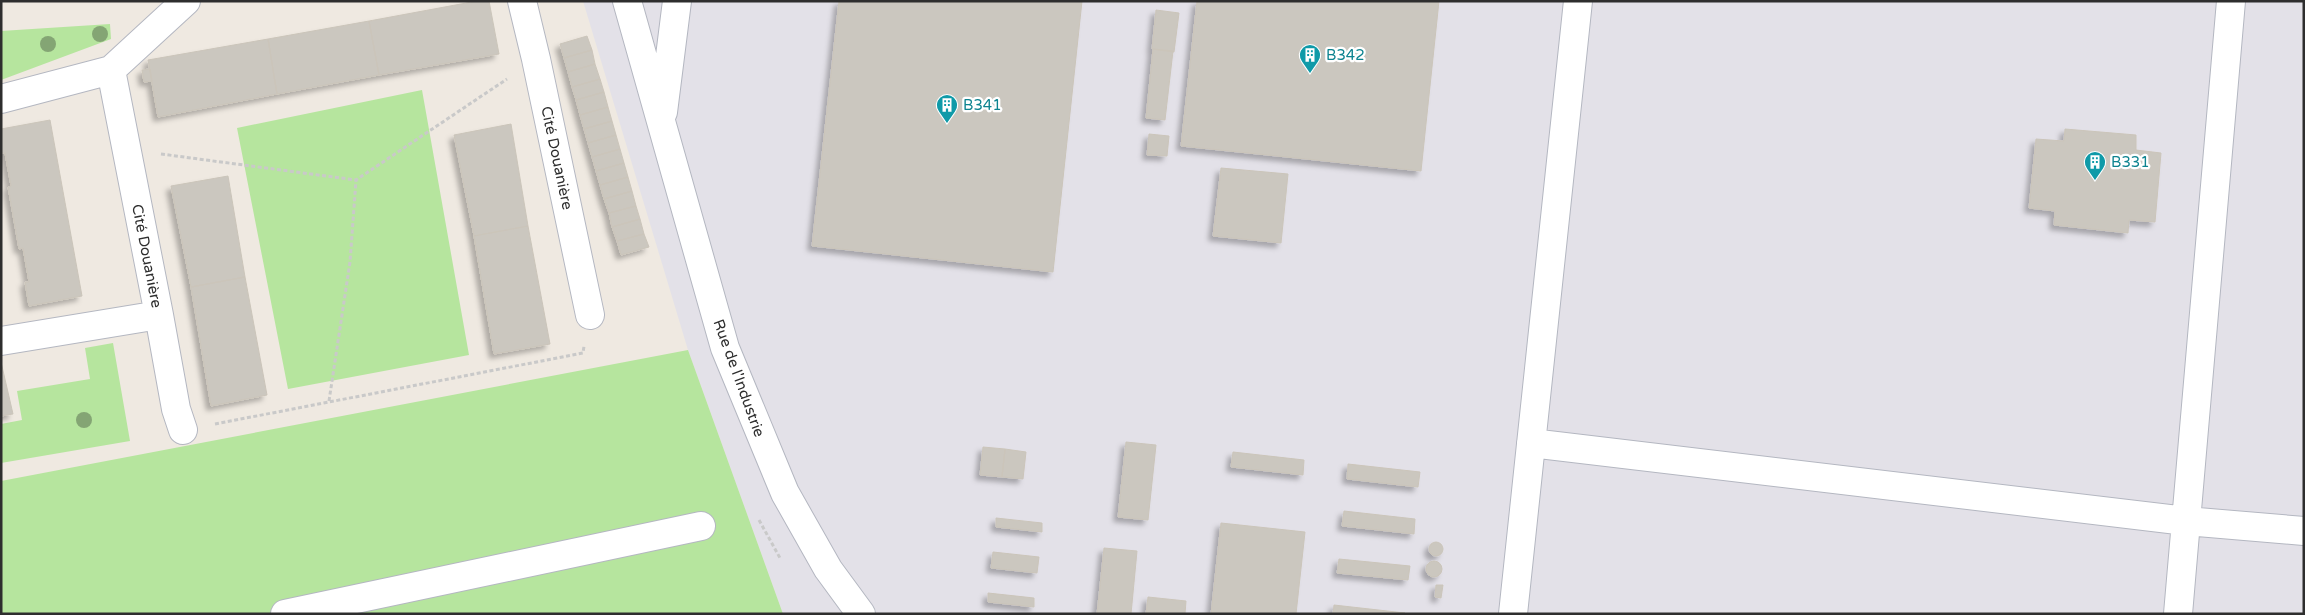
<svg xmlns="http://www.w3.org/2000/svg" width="2305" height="615" font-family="'Varela Round',sans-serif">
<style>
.industrial{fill:#e3e1e8}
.green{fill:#b6e59e}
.building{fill:#cbc7bf;stroke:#cbc5ba;filter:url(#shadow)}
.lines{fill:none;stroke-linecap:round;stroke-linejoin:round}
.minor-casing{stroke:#b4b7c1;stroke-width:30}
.path{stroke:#c9c9c9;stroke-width:3;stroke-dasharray:4 2.5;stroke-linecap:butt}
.minor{stroke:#fff;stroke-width:28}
.tree{fill:#84a574}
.labels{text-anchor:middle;stroke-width:4.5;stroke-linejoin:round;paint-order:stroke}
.culture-label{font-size:15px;fill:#0d838f;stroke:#fff;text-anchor:start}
.street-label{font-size:15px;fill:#2e2e2e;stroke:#fff}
</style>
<defs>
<filter id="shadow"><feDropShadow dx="-4.5" dy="4.5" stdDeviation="2.5" flood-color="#0004"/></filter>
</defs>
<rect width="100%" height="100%" fill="#efe9e1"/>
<path class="industrial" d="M583,1H2304V614H783L688,350Z"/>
<path class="green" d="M110,24L111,39L1,80V31Z
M422,90L469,355L288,389L237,128Z
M113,343L130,441L1,463V424L22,420L17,391L90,379L85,348Z
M688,350L783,614H1V481Z"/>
<path class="building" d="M477,1H489L499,54L379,75L369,21Z
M839,1H1082L1053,272L812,246Z
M1197,1H1439L1421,171L1181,146Z
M1156,10L1179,13L1174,52L1152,49Z
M369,21L379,75L277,94L268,39Z
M587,36L592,50L564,58L560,44Z
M268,39L277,94L158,117L148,60Z
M1153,49L1173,51L1165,120L1146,118Z
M592,50L595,64L568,72L564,58Z
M595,64L600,79L572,87L568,72Z
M150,69L152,81L144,82L142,70Z
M600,79L604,92L576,100L572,87Z
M604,92L608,107L580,115L576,100Z
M608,107L612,121L584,129L580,115Z
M50,120L82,296L29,306L25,282H29L23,248L19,249L8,187L11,186L5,153H2L1,149V129Z
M612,121L616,135L588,143L584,129Z
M511,124L528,226L474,236L454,135Z
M2065,129L2136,135V150L2161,153L2155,222L2129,220L2128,233L2054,225L2055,211L2029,208L2036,139L2064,141Z
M1149,134L1169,136L1167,156L1147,155Z
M616,135L620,149L592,157L588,143Z
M620,149L624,163L596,171L592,157Z
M624,163L628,177L600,185L596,171Z
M1221,168L1288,174L1281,243L1213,236Z
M228,176L245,277L191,287L171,186Z
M628,177L632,191L604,199L600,185Z
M632,191L636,206L609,213L604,199Z
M636,206L640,219L612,227L609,213Z
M640,219L644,234L617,241L612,227Z
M528,226L550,344L494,354L474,236Z
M644,234L649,247L621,255L617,241Z
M245,277L267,395L211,406L191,287Z
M1,362L13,414L1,416Z
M1126,442L1156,445L1148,520L1118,517Z
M983,447L1005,449L1002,477L980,475Z
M1005,449L1026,452L1023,479L1002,477Z
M1233,452L1304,460L1303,475L1231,467Z
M1348,464L1420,472L1418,487L1347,479Z
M1344,511L1415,519L1414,534L1342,526Z
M996,518L1042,523V532L996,527Z
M1221,523L1305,532L1296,614H1211Z
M1429 549a7 7 0 1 1 14 0a7 7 0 1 1-14 0Z
M1104,548L1137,551L1131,614H1097Z
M993,552L1039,557L1037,573L991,568Z
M1339,559L1410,566L1408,580L1337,573Z
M1426 569a8 8 0 1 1 16 0a8 8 0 1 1-16 0Z
M1436,585H1443L1441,598L1435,597Z
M988,593L1034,598V607L988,602Z
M1148,597L1186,601L1185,614H1146Z
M1334,605L1405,613L1333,614Z"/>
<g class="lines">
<g class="minor-casing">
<path id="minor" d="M522,1L536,59L590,315
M627,1L725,348L785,493L828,569L861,614
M111,70L186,1
M1,99L111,70L159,315L1,341
M663,112L677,1
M159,315L176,409L183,430
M1531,443L2186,521L2304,531
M285,614L701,526
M1513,614L1578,1
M2178,614L2231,1"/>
</g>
<path class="path" d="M161,154L356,180L507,79
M329,401L350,262L356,180
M215,424L583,353L584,346
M759,520L780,558"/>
<use href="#minor" class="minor"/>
</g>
<g class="tree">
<circle cx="100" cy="34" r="8"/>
<circle cx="48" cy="44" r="8"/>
<circle cx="84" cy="420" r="8"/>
</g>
<defs>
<g id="building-pin" transform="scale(1.125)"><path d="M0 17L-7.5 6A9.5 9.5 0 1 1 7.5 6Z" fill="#0f9aa8" stroke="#fff"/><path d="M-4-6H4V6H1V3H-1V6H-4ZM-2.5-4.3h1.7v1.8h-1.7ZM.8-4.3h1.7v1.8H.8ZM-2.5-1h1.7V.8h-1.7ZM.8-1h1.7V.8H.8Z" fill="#fff"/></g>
</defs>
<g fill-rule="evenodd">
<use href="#building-pin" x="1310" y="55"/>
<use href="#building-pin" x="947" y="105"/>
<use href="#building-pin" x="2095" y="162"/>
</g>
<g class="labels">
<g class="culture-label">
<text x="1326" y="60">B342</text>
<text x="963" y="110">B341</text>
<text x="2111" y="167">B331</text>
</g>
<g class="street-label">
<text transform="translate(557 158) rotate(78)" y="5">Cité Douanière</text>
<text transform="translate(147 256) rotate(79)" y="5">Cité Douanière</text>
<text transform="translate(739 378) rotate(70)" y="5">Rue de l'Industrie</text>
</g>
</g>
<rect width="2305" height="615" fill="none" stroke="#2e2e2e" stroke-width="5"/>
</svg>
